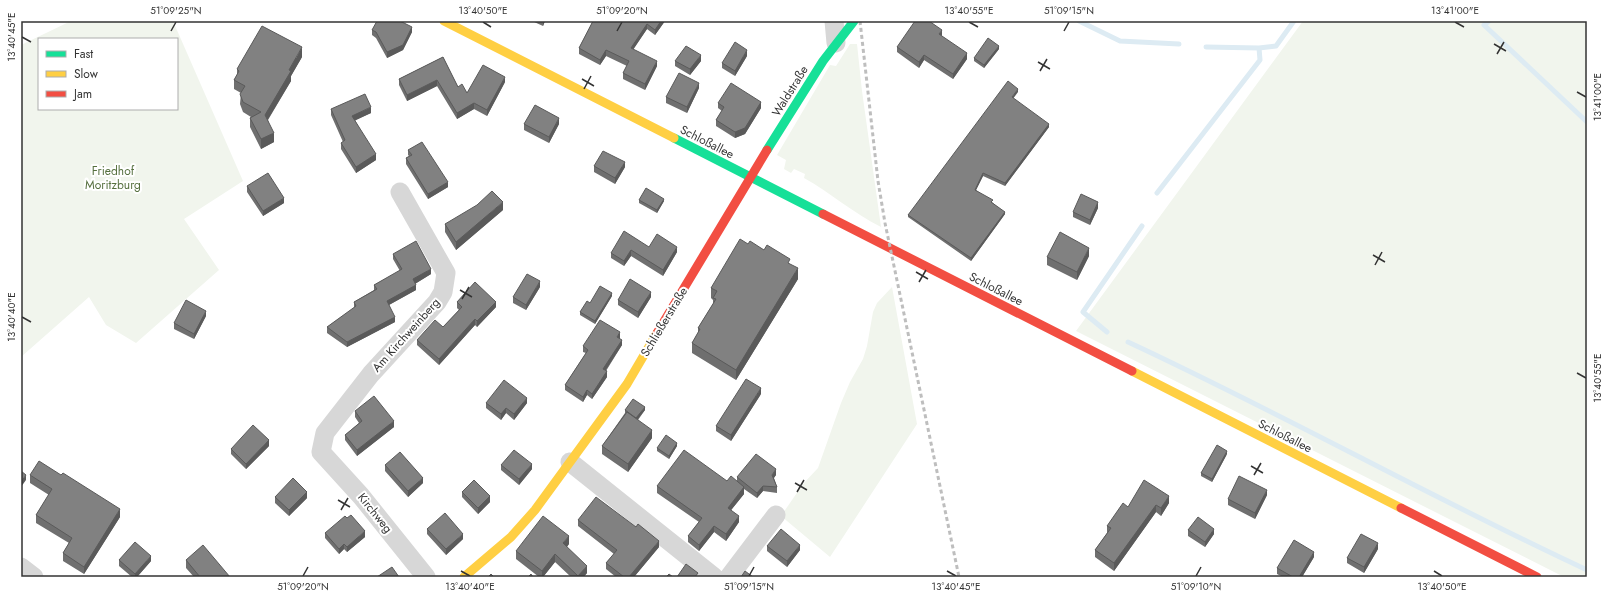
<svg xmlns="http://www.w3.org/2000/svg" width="1608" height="598" font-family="Jost,sans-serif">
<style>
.green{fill:#f1f5ed;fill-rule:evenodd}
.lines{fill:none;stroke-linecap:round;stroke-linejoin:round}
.stream{stroke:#ddebf3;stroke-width:5}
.street{stroke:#d7d7d7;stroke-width:19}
.fast{stroke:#16e098;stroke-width:9}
.slow{stroke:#ffcf43;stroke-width:9}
.jam{stroke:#f24e42;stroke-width:9}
.rail{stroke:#bebebe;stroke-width:3;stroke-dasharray:4 3;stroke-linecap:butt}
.wall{fill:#6f6f6f}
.shaded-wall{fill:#5a5a5a}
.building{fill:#818181;stroke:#5a5a5a}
.ticks{fill:none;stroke:#333;stroke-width:1.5}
.labels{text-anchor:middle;stroke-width:4;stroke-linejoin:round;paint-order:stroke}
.street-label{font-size:12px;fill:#333;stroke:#fff}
.park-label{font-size:12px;fill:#56703f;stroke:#fff}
.neatline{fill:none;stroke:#333;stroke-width:1.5}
.ticks-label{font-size:10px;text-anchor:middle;fill:#333}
</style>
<rect width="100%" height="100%" fill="#fff"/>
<path class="green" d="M71,21H173L243,181L184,219L219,270L136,343L106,325L89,297L21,357V45ZM39,39H177V109H39Z
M1303,21H1587V577H1564L1076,331Z
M850,44H857L862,91L881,227C853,213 831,193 804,178L805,174L794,169L791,173L784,169L786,160L777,155L830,65L836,66Z
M892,287L917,424L830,557L781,516L803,484L818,468L841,403L850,382L863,359L867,346L873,312L877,303Z"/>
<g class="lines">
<path class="stream" d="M1079,21L1120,41L1179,44
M1489,21L1484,25L1587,122
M1206,47L1259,48
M1157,193L1260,60L1259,48L1276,46L1294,21
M1107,332L1083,312L1142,226
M1128,342C1283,414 1432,498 1587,570"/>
<path class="street" d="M834,21L836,43
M400,192L446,273L443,292L437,302L371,374L325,433L321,452L361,496L426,577
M570,462L714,577
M21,567L34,577
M729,577L776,515"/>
<path class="fast" d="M674,138L823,214
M767,150L823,61L854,21"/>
<path class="slow" d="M444,21L674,138
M1132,371L1401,508
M464,577L511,537L535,510L627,384L657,333"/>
<path class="jam" d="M823,214L1132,371
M657,333L767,150
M1401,508L1537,577"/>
<path class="rail" d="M860,21L878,181L885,223L959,577"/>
</g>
<path class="wall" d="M532,21H545L543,26Z
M593,21H665L655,35L647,29L633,49L657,66L645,90L623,79V73L627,66L606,56L600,65L579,54V48Z
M372,30L412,32L403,50L387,58L376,38L372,35Z
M942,35L941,36L967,59L953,79L924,60L919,68L897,52V47Z
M999,49L984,68L974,61V58Z
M747,56L735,76L722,68V63Z
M302,57L291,76V81L268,120L274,142L261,149L250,127V118L251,117L243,112L240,104L241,93L234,89V80L237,75V69Z
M443,57L458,87L467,93L505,82L487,116L474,109L457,119L437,86L407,101L399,85V79Z
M675,61H701L690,75L675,66Z
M699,88L687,113L666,103V97Z
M1018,92L1013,98L1049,127L1005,186L983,176L976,190L993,203L1005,214L971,261L908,217V215Z
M718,103L761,108L745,134L735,138L716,126V120L722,111L718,108Z
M331,109L371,113L355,120L376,160L356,173L341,149V143L343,142L331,115Z
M524,124H559L549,143L524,130Z
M408,150L448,187L428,199L406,164V158L409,156L408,155Z
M594,166L625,167L615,184L594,172Z
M247,186L284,203L263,216L247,192Z
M639,200L664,201L657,213L639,203Z
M1098,208L1090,225L1073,217V212Z
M503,210L456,250L445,232V224Z
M748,244L764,250L790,264L798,279L736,380L692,353V343L698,333V328L713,304V300L711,298V288Z
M649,247L677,252L663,276L631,256L624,266L611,258V253Z
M393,254L431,274L415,284L416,290L389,305L395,322L347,347L327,333V327L354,308V302L374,290V285L400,271L393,259Z
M1089,256L1077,280L1047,265V257Z
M540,287L526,310L513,303V297Z
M612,296L595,324L580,315V312L590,303Z
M651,297L638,318L618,305V300Z
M457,302L496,307L477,327L475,325L439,365L417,345V340L443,327L459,310L457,308Z
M206,316L194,339L174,329V323Z
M619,338L622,345L606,371L607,377L592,399L587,395L583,402L565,390V385L586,353L583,352V346L620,338Z
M761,394L731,441L716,431V426Z
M486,403H527L514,420L506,413L501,420L486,408Z
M625,410H645L638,420L652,438L628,472L602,454V446L625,413Z
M355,411L394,427L357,456L345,440V435L359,423L355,417Z
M269,446L246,469L231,454V449Z
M677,446L669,459L657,451V448Z
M1227,454L1212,482L1201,476V473Z
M385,465L423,483L408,497L385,471Z
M501,465L532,469L519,485L501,470Z
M30,475L120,517L84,574L63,561V553L69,543L36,523V515L49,495L30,483Z
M776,475L774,478L777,487V493L763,491L757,498L744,489V494L731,510L739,522L726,541L714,532L699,551L688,542V536L699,522L657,493V486L727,481H737V477Z
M462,492L490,502L478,514L462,497Z
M1267,495L1255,519L1228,505V499Z
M275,497L307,498L289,516L275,503Z
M1169,503L1161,516L1156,512L1114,571L1095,557V550L1107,533V526L1128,507Z
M578,520L659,547L634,577H616L606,569V563L614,554L578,526Z
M427,529L463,539L446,555L427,534Z
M1188,530L1214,534L1205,547L1188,536Z
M325,533L365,537L347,552L344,549L339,554L325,538Z
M569,544L567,547L587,573L584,577H571L555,562L543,577H539L516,559V551Z
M767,546L800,550L787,567L767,551Z
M1378,549L1364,573L1347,563V558Z
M1314,557L1302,577H1283L1277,574V568Z
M119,560L151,561L137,577H132L119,566Z
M186,560L230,577H194L186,568Z"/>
<path class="shaded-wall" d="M543,21H545L543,26Z
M661,21H665L655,35V30Z
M647,24V29L631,53V48Z
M412,27V32L403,50L387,58V52Z
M942,30V35L939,40V34Z
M999,46V49L984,68V65Z
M302,47V57L291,76V81L265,124V115Z
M606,50V56L600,65V60Z
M747,50V56L735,76V71Z
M967,53V59L953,79V74Z
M701,55V61L690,75V69Z
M924,55V60L919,68V62Z
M657,61V66L645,90V84Z
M505,77V82L487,116V110Z
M437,80V86L407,101V95Z
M699,83V88L687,113V107Z
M1018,89V92L1012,100V97Z
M761,102V108L745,134L735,138V132Z
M474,103V109L457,119V113Z
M371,107V113L352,122V116Z
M559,118V124L549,143V137Z
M1049,124V127L1005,186V183Z
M274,133V142L261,149V139Z
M376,154V160L356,173V167Z
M625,162V167L615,184V178Z
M983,173V176L975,192V190Z
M448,182V187L428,199V194Z
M284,198V203L263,216V211Z
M664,199V201L657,213V210Z
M503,202V210L456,250V242Z
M1098,202V208L1090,225V220Z
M1005,212V214L971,261V258Z
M677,247V252L663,276V270Z
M1089,248V256L1077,280V272Z
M631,250V256L624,266V261Z
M798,268V279L736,380V370Z
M431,269V274L413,285V279Z
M540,281V287L526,310V305Z
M416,285V290L387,306V301Z
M651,292V297L638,318V312Z
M612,293V296L595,324V321Z
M496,302V307L477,327V321Z
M206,311V316L194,339V334Z
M395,317V322L347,347V342Z
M475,319V325L439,365V359Z
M620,332V338L617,342V337Z
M622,340V345L603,374V369Z
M607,371V377L592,399V394Z
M761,388V394L731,441V435Z
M587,390V395L583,402V397Z
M527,398V403L514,420V414Z
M645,407V410L636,421V418Z
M506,408V413L501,420V414Z
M394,421V427L357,456V450Z
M652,430V438L628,472V464Z
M269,440V446L246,469V464Z
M677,443V446L669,459V456Z
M1227,451V454L1212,482V479Z
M532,464V469L519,485V479Z
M776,469V475L772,480V475Z
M26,475V480L21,487V482Z
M423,478V483L408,497V491Z
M763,486V491L757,498V493Z
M744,487V494L728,514V508Z
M1267,490V495L1255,519V513Z
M307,492V498L289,516V510Z
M490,496V502L478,514V508Z
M1169,496V503L1161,516V508Z
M1156,505V512L1114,571V563Z
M120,509V517L84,574V567Z
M739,516V522L726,541V534Z
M714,526V532L699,551V545Z
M1214,529V534L1205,547V542Z
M365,531V537L347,552V547Z
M463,534V539L446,555V549Z
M569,536V544L563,551V543Z
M659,541V547L634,577H629Z
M1378,543V549L1364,573V567Z
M344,544V549L339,554V549Z
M800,545V550L787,567V561Z
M1314,552V557L1302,577H1299Z
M555,554V562L543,577H542V571Z
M151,556V561L137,577H135V574Z
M587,566V573L583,577H578V576Z"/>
<path class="building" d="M377,21H400L412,27L403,45L387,52L376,32L372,30Z
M593,21H661L655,30L647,24L631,48L657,61L645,84L623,73L629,61L606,50L600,60L579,48Z
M915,21H929L942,30L939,34L967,53L953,74L924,55L919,62L897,47Z
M262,26L302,47L289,70L291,71L265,115L274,133L261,139L250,118L261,112L243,102L240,94L245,86L234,80L239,71L237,69Z
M988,38L999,46L984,65L974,58Z
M735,42L747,50L735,71L722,63Z
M686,46L701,55L690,69L675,61Z
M443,57L458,87L462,84L467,93L483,65L505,77L487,110L474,103L457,113L437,80L407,95L399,79Z
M679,73L699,83L687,107L666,97Z
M1008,81L1018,89L1012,97L1049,124L1005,183L983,173L975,190L993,200L991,202L1005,212L971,258L908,215Z
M731,83L761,102L745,128L735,132L716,120L724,107L718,103Z
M365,94L371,107L352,116L376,154L356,167L341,143L345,140L331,109Z
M535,105L559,118L549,137L524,124Z
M422,142L448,182L428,194L406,158L412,155L408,150Z
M603,151L625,162L615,178L594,166Z
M268,173L284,198L263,211L247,186Z
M646,188L664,199L657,210L639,200Z
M492,191L503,202L456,242L445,224L477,205Z
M1081,194L1098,202L1090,220L1073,212Z
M624,231L649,247L657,234L677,247L663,270L631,250L624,261L611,253Z
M1060,232L1089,248L1077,272L1047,257Z
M740,239L748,244L750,241L764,250L767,245L790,259L788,263L798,268L736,370L692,343L700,329L698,328L716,299L713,298L717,291L711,288Z
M416,241L431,269L413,279L416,285L387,301L395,317L347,342L327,327L356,306L354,302L377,289L374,285L402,269L393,254Z
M527,274L540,281L526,305L513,297Z
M630,279L651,292L638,312L618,300Z
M475,282L496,302L477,321L475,319L439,359L417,340L435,320L443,327L462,307L457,302Z
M600,286L612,293L595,321L580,312L587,301L590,303Z
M186,300L206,311L194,334L174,323Z
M600,320L620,332L617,337L622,340L603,369L607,371L592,394L587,390L583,397L565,385L588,350L583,346Z
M746,379L761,388L731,435L716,426Z
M504,380L527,398L514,414L506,408L501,414L486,403Z
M374,396L394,421L357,450L345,435L362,421L355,411Z
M633,399L645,407L636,418L625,410Z
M627,412L652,430L628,464L602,446Z
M253,425L269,440L246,464L231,449Z
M666,435L677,443L669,456L657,448Z
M1217,445L1227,451L1212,479L1201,473Z
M514,450L532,464L519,479L501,465Z
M684,450L727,481L731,476L744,487L728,508L739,516L726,534L714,526L699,545L688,536L702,518L657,486Z
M400,452L423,478L408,491L385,465Z
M756,454L776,469L772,475L777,487L763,486L757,493L737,477Z
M39,461L61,475L63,473L120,509L84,567L63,553L72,538L36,515L52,489L30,475Z
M21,471L26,475L21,482Z
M1239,476L1267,490L1255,513L1228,499Z
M293,478L307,492L289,510L275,497Z
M474,480L490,496L478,508L462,492Z
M1144,480L1169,496L1161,508L1156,505L1114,563L1095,550L1111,528L1107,526L1123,503L1128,507Z
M596,497L636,527L638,524L659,541L629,577H624L606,563L617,550L578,520Z
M445,513L463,534L446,549L427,529Z
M351,515L365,531L347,547L344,544L339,549L325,533L345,516L347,518Z
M543,516L569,536L563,543L587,566L578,576L555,554L542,571L516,551Z
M1198,517L1214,529L1205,542L1188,530Z
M781,529L800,545L787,561L767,546Z
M1361,534L1378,543L1364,567L1347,558Z
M1294,540L1314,552L1299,577H1293L1277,568Z
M135,542L151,556L135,574L119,560Z
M203,545L230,577H200L186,560Z
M686,564L698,573L695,577H677Z
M392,567L399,577H377Z
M745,571L753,577H741Z
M491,574L494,577H488Z
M531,574L533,577H528Z
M669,574L673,577H666Z"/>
<path class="ticks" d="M483,22L491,27M969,22L978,27M1455,22L1464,27M171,31L176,22M617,31L622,22M1064,31L1069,22M22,37L31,42M1494,44L1506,51M1497,54L1504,42M1038,62L1050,69M1040,71L1047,59M582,79L594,86M584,89L591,76M1577,92L1586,97M1373,255L1385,262M1375,265L1382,252M916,272L928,279M919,282L926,270M460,290L472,297M462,299L469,287M22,317L31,322M1577,373L1586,378M1251,466L1263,473M1254,475L1261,463M795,483L807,490M797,492L804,480M338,500L350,507M341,510L348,498M461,571L470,576M947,571L956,576M1434,571L1442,576M303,576L308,567M749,576L754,567M1196,576L1201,567"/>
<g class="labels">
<g class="street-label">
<text transform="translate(790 91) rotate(-58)" y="4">Waldstraße</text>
<text transform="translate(707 142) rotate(27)" y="4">Schloßallee</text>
<text transform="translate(996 289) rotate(27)" y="4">Schloßallee</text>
<text transform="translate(664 322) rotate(-59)" y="4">Schließerstraße</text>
<text transform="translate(406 335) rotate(-48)" y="4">Am Kirchweinberg</text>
<text transform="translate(1285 436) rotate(27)" y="4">Schloßallee</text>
<text transform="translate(375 513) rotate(51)" y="4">Kirchweg</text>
</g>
<g class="park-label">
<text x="113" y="175">Friedhof<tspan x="113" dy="14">Moritzburg</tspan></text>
</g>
</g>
<rect width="1608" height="598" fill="none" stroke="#ffffff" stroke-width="44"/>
<rect x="38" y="38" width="140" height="72" fill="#ffffff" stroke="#adadad"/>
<rect x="46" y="51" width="20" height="6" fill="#16e098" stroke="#adadad"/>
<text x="74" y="58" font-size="12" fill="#333333">Fast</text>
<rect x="46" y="71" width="20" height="6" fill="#ffcf43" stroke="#adadad"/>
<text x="74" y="78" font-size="12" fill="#333333">Slow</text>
<rect x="46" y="91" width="20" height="6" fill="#f24e42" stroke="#adadad"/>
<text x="74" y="98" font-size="12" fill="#333333">Jam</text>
<rect x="22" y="22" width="1564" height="554" class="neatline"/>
<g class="ticks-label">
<text x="176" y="14">51°09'25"N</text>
<text x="483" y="14">13°40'50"E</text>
<text x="622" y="14">51°09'20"N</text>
<text x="969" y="14">13°40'55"E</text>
<text x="1069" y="14">51°09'15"N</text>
<text x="1455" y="14">13°41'00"E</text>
<text transform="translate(11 37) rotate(-90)" y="4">13°40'45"E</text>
<text transform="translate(1597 97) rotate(-90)" y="4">13°41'00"E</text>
<text transform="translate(11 317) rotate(-90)" y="4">13°40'40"E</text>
<text transform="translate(1597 378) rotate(-90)" y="4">13°40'55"E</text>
<text x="303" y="590">51°09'20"N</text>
<text x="470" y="590">13°40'40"E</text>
<text x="749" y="590">51°09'15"N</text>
<text x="956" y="590">13°40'45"E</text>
<text x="1196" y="590">51°09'10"N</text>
<text x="1442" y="590">13°40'50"E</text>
</g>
</svg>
